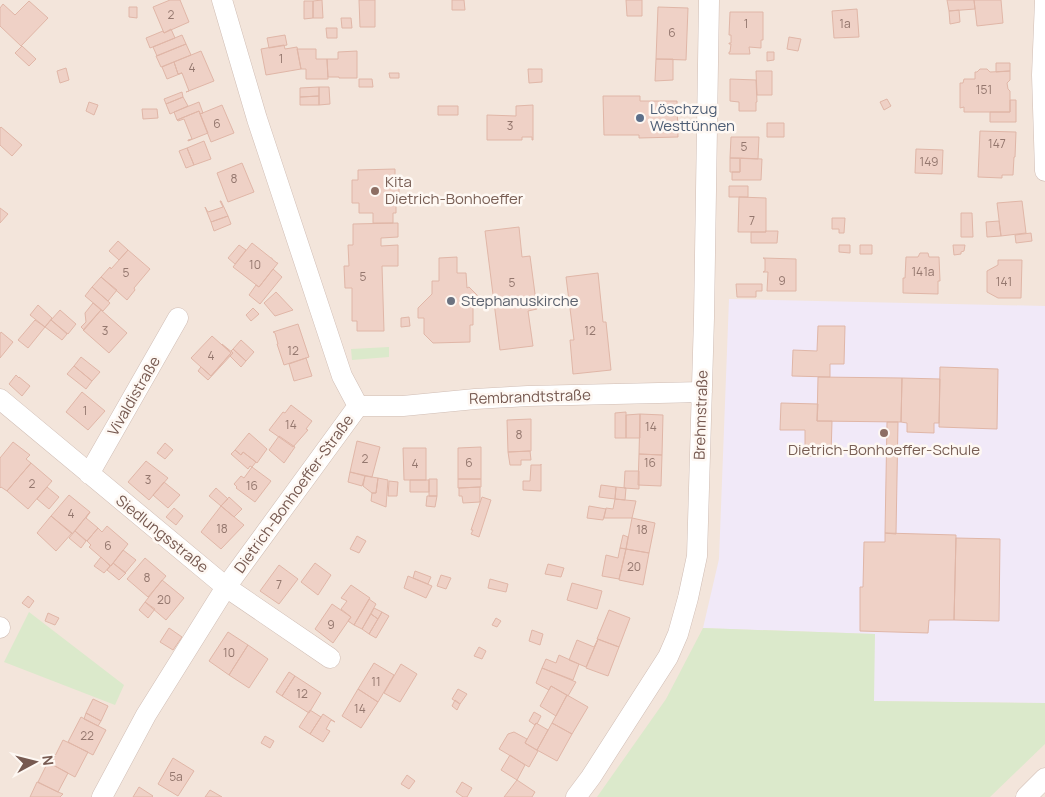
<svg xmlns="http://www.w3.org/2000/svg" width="1045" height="797" font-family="Manrope,sans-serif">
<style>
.residential{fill:#f3e5db}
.education{fill:#f1e9f8}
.green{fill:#dbe9cb}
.building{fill:#efd1c6;stroke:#e0b6a7}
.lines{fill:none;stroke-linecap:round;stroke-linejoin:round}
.minor-casing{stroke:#d0bdb4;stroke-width:21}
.minor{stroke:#fff;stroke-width:20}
.service-dot{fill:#5c6f8a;stroke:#fef8f3;stroke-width:2}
.education-dot{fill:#8d6e63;stroke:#fef8f3;stroke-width:2}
.worship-dot{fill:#6b7280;stroke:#fef8f3;stroke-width:2}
.labels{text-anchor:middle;stroke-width:5;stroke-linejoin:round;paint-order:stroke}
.number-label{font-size:12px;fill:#94776e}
.service-label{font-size:15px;fill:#4e5e75;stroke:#fef8f3;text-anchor:start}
.education-label{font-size:15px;fill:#785e54;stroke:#fef8f3;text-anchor:start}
.worship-label{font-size:15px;fill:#5b616d;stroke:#fef8f3;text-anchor:start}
.street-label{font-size:15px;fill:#765950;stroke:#fef8f3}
</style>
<rect width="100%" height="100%" fill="#fbf4ec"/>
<path class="residential" d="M0,0H1045V797H0Z"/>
<path class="education" d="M729,299L1045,306V703L874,701V634L703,628L719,559Z"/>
<path class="green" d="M389,347V357L352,360L351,349Z
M29,612L124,685L115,705L4,662Z
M703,628L875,634L874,701L1045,703V744L990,797H597L666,699Z"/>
<path class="building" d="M170,0H180L189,22L164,33L153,7Z
M322,0L323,18H313V1Z
M359,0H375V27H360Z
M452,0H464L465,10H452Z
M626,0H642V16H627Z
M947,0H974L975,9L949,11Z
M974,0H1001L1003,23L977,26Z
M29,1L48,18L21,46L0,26V8L3,4L15,15Z
M304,1H313V18L304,19Z
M129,7H137V18L129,17Z
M658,7L688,8L686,60L656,59Z
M857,9L859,37L834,38L832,11Z
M959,10L960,22L950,24L949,11Z
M730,12H763V40H761V48L749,47L750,54H729V52H730L731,44H729V43H731V35H729Z
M341,18H351L352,28H342Z
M326,28H337V38H327Z
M171,29L175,38L150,48L146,38L163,31L164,33Z
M182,35L186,44L157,56L153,47Z
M285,35L287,45L269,48L267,38Z
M789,37L801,39L798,51L787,49Z
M186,44L191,55L161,67L156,56Z
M284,45L285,49L297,47L301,69L266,75L261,49Z
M22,46L36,59L29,66L15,53Z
M297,49H316V59H327L328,79H306V69H301Z
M201,51L214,81L186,92L189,91L182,73L178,74L174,62Z
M357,51V78H339V77H328L327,59H338V52Z
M767,52H774V60L767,61Z
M656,59H673V80L655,81Z
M174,62L178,74L182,73L167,79L162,67Z
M996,63H1010V71L996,72Z
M66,68L69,80L60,83L57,71Z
M528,69H542V82L529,83Z
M980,69H987L990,72L1010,71V80L1007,83L1008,89L1010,91V112H964V107L960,108V83H963L964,79H975V72H977Z
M756,71H772V95H757Z
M389,73H399V78H390Z
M359,79H372L373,87H359Z
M730,79L756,80L757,102H756V111H739V102L730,101Z
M319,87V96L300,97V88Z
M319,87H329L330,104L319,105Z
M182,92L183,97L166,104L164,99Z
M319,96V105H300V97Z
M603,96H640V101H677L678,137L639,138V135H604Z
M183,97L188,106L170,114L166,104Z
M887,99L891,106L884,110L880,102Z
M1010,100H1016V122H990V112H1010Z
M89,102L98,105L94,115L86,111Z
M199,102L203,113L200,114L199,111L177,120L174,112Z
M222,105L234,133L211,142L200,114Z
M533,105V140H532V137H522V140H487V115L516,116V106Z
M438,106H458V115H438Z
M142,109H157L158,118L143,119Z
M199,111L208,133L188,141V140L192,139L184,119L178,121L177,120Z
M767,123H784V137H767Z
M1,127L22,145L12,156L0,145V128Z
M980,131L1016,132L1015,157H1014L1013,175H1002V178L978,177Z
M731,137H759L758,159L730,158Z
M204,141L211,159L194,165L187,148Z
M187,148L194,165L186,168L179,151Z
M916,149L943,150L942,174L915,173Z
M730,158H740V172H730Z
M740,158L762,159L761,180H732V172H740Z
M242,163L254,192L228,202L217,173Z
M395,169V177H399V205H396V213H393V223H373V213H359V203H352V180H358V170Z
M729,186H748V197H729Z
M739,197L766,198V232H738Z
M220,201H221L228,216L211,222L205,207L208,212L223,207Z
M1022,201L1026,233L1001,236L997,203Z
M0,208L8,214L0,223Z
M961,213H972L973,237H961Z
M228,216L231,224L214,231L211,222Z
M832,218H845L844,233H839V229H832Z
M999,221L1001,236L987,237L986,222Z
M398,223V237L381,238V246L398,245V266H382L384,331H357V321H352V288H345L344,266H349L348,245H353V224Z
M519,227L522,257L530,256L537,309L528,311L533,346L500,350L485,231Z
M765,231H778L777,243H751V232H766Z
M1031,233L1032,241L1016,243L1015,235Z
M118,241L128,250L119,260L109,251Z
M252,243L271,258H272V259L277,263H278L259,287L233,267Z
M239,245L246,250L235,264L228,258Z
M839,245H850V253L839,252Z
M860,245H872V254H860Z
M953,245H965L964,251L961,252V254L954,255Z
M128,250L150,269L134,288L135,290L127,300L101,277L110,267L111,269Z
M920,253H928L929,257H939L940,281H938V294L903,293V278H905L906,257H918Z
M457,257V273H466L467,288L469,287L477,295V307H473V325H470V342L433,343L424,334V318H418V308L432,294V281H439V258Z
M763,258L796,259V291H767L768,272H763L765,271V259Z
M998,260H1022L1021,298H998L987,292V271L998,265Z
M273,269L282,277L260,304L249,295L256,285L259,287Z
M598,273L603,322H606L611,370L573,374L570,340H574L566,277Z
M101,277L117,290L108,301L92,287Z
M736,284H762V291H756V297H737Z
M92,287L110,303L103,311L85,296Z
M276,292L293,310L275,316L264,303Z
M93,303L101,310L84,330L81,327L86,322L85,313Z
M38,305L52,318L45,327L30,315Z
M253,308L259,314L251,321L246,315Z
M60,310L76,324L68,334L51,320Z
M101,310L127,333L109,353L83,330Z
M409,317L410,326L401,327V318Z
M35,320L45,327L28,348L18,340Z
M51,320L67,334L62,340L45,327Z
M298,324L309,357L284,365L277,344H278L275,333L273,332Z
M818,326H845L844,364H830V377L792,376L793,350L817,351Z
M1,332L13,342L0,358V334Z
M212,336L231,353L211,376L191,358Z
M241,340L254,352L246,361L233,349Z
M222,344L233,353L208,380L198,371L201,367L211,376L231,353Z
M233,349L246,361L241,367L230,356L233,353L231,351Z
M81,357L100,372L92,381L74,366Z
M306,358L312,376L294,381L289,364Z
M74,366L92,381L86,389L67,374Z
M940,367L998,369L997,429L939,427Z
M16,375L19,378V377L30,386L22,396L9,384Z
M818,377L902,378L901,422L817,421Z
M902,378L940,379L939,423H934V433L907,432V423L901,422Z
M82,392L105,411L88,430L66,412Z
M781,403L818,404L817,421H832L831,456H805V430H780Z
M291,405L312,421L306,429L308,430L293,447L269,430L283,412L285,413Z
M626,412V438H615V413Z
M640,414V438H626V415Z
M640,414L663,415L662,455L639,454Z
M531,419V451L508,452L507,420Z
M887,422H898L896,534L885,533Z
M249,433L267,449L257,463L243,452L241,455L235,450Z
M279,436L295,447L284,463L269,450Z
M357,441L380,447L372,477L350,472Z
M13,442L30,455L26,459L31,463L7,491L1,487L0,488V458Z
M165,443L173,450L165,459L157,453Z
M481,447V479H458V448Z
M403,448H426V480H404Z
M235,450L241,455L243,452L256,462L252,467L250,466L248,469L231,454Z
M530,451L531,460H521V465H510L508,452Z
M639,454L662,455L661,486L638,485Z
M146,461L168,478L149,500L128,482Z
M31,463L52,481L28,509L7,491Z
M541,464V491L523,490V481H530L531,465H541Z
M252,467L271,481L255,502L236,488L237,487L234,484L241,476L244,478Z
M625,471H639V489L624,488Z
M350,472L365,476L362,486L348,482Z
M365,476L378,478L376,493H372L363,486Z
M378,478L388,480L386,507L371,501L372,493H376Z
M429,479H437V496H429Z
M458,479H481V487L458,488Z
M410,480H429V492H410Z
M389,481L398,482L397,496H388Z
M164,482L180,495L168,508L153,495Z
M601,485L616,487L615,499L599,497Z
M47,487L59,497L49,509L37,499Z
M480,487V502L463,503L462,496H459V488Z
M616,487L626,488L625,500L615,499Z
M216,488L228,499L221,506L209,496Z
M69,495L90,512L72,534L51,516Z
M427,496H437L435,507L426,506Z
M229,497L242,509L234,517L221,506Z
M482,497L491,500L479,537L471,534L473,530H471Z
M615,499L636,501L632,518H604L606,508L613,509Z
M221,506L244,525L221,549L201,532Z
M589,506L606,509L603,520L587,518Z
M174,508L183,516L176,525L166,517Z
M90,512L86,518L98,528L87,541L75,531Z
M51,516L72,533L56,551L37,533Z
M632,518L655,523L649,553L626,549Z
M107,526L128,544L111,566L89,547L91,545L87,541L98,528L102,532Z
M75,531L86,541L81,548L69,538Z
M885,533L956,535L954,620H929L928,633L860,631V587H863L864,542H885Z
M623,535L628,537L626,549L620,548Z
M357,536L366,541L359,553L350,549Z
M956,538L1000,539L999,621L954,620Z
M620,548L626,549L619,579L602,576L606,555L618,558Z
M626,549L649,553L643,585L619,580Z
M123,550L136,560L125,573L113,563Z
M101,557L110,566L104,573L94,566Z
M145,558L166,576L148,597L127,579Z
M113,563L126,573L119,580L107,570Z
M315,563L331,575L318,595L301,582Z
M548,564L564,568L561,577L545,574Z
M279,565L298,579L279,604L260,591Z
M415,571L431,577L428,584L413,578Z
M441,575L451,578L446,589L437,586Z
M408,576L432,586L426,598L404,588Z
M490,579L508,584L506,592L488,588Z
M162,580L184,598L166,620L145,602Z
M572,583L602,591L597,609L567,600Z
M351,585L370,598L354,625L348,621L351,617L341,609L347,601L341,598Z
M28,596L34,601L29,608L22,603Z
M369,599L376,604L362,629L354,625Z
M145,602L155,609L148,618L139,610Z
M332,604L351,617L333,643L315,629Z
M374,608L382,612L378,619L371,614Z
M609,610L630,618L619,647L597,639Z
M382,612L389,616L376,638L369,634Z
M48,613L59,618L55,625L45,621Z
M371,614L378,619L369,634L362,629Z
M496,618L501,621L497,627L492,625Z
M169,628L182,637L173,650L160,642Z
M532,630L543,634L540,645L529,641Z
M228,632L248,645L229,675L209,661Z
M598,639L619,647L608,676L586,668Z
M598,639L586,667L569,660L577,640L594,647Z
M248,645L268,659L249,688L229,675Z
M479,647L486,651L482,659L474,656Z
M559,655L579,664L573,680L542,668L546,659L556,663Z
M374,663L394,675L378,702L358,689Z
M401,664L417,674L400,702L384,693Z
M542,668L576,682L568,696L551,686L549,690L536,683Z
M289,672L295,676L282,696L276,692Z
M295,676L321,693L309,713L282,696Z
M551,686L567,695L556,716L540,706Z
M358,689L378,702L361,728L342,716Z
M458,689L467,694L460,704L452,699Z
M567,695L588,707L572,734L552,723Z
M93,699L108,706L101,721L86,713Z
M455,700L460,704L457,710L452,706Z
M310,710L321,717L310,734L299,727Z
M534,712L541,716L537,724L536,723L535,725L529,721Z
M86,713L101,721L98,726L84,719Z
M323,714L335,722L331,720L326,729L330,731L323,742L310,734Z
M81,717L106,730L93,755L68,742Z
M536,723L548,730L537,750L525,743Z
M552,723L572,734L557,761L537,750Z
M514,732L527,739L525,743L538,751L529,767L499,749L508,734Z
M265,736L274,741L270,748L261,743Z
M63,740L88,752L75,777L51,764Z
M510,755L525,765L517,780L501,770Z
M173,758L194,771L178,796L158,784Z
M48,762L68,773L58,792L38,782Z
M407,775L415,781L409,789L401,784Z
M517,780L535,792L532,797H504Z
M37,782L58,792L63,794L60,797H30Z
M462,782L472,788L467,797H463L456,792Z
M139,787L153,796L152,797H133Z
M210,790L222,797H205Z"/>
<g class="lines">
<g class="minor-casing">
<path id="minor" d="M1045,1L1042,75L1045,171
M0,399L226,587L330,658
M358,406H403L475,399L528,396L702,392
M89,474L178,318
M0,628V627
M102,797L146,715L226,587L358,406L342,376L257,119L222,0
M576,797L591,777L668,657L678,634L688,598L697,556L704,318L709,0
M1026,797L1045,778"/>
</g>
<use href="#minor" class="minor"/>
</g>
<circle class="service-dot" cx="640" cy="118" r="5"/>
<g class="education-dot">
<circle cx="375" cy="191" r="5"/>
<circle cx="884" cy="433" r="5"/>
</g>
<circle class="worship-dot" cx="451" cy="301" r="5"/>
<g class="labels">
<g class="number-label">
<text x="171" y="19">2</text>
<text x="746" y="28">1</text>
<text x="845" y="28">1a</text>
<text x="672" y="37">6</text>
<text x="281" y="63">1</text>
<text x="192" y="72">4</text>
<text x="984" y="94">151</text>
<text x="217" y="128">6</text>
<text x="510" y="130">3</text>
<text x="997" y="148">147</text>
<text x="744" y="151">5</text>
<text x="929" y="166">149</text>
<text x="234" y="183">8</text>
<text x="752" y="225">7</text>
<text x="255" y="269">10</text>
<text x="923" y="276">141a</text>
<text x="126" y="277">5</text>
<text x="363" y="281">5</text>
<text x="782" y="285">9</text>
<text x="1004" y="286">141</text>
<text x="512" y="287">5</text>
<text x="105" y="335">3</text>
<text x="590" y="335">12</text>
<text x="293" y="355">12</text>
<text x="211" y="360">4</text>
<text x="85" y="415">1</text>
<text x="291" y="429">14</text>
<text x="651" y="431">14</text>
<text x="519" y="439">8</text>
<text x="365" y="463">2</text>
<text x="469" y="467">6</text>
<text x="650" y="467">16</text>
<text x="415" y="468">4</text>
<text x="148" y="484">3</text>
<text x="32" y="488">2</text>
<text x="252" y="490">16</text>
<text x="71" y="518">4</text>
<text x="222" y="533">18</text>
<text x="642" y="534">18</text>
<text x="108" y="550">6</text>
<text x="634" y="571">20</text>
<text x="147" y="582">8</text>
<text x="279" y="589">7</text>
<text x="164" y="604">20</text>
<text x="331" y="629">9</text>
<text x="229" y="657">10</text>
<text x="376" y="686">11</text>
<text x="302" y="698">12</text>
<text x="360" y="713">14</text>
<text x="87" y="740">22</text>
<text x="176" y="781">5a</text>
</g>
<g class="service-label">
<text x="650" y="114">Löschzug<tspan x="650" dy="17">Westtünnen</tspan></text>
</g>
<g class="education-label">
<text x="385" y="187">Kita<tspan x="385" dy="17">Dietrich-Bonhoeffer</tspan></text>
<text x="884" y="455" text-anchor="middle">Dietrich-Bonhoeffer-Schule</text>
</g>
<g class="worship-label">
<text x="461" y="306">Stephanuskirche</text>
</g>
<g class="street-label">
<text transform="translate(134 396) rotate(-60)" y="5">Vivaldistraße</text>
<text transform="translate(530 397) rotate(-2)" y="5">Rembrandtstraße</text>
<text transform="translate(701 415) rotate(-88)" y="5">Brehmstraße</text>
<text transform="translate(294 494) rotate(-54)" y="5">Dietrich-Bonhoeffer-Straße</text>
<text transform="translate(162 534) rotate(39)" y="5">Siedlungsstraße</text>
</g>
</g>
<g transform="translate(35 762) rotate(83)" stroke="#fef8f3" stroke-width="4" paint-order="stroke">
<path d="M0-4L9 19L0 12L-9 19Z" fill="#765950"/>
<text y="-8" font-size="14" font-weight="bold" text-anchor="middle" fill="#765950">N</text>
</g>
</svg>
